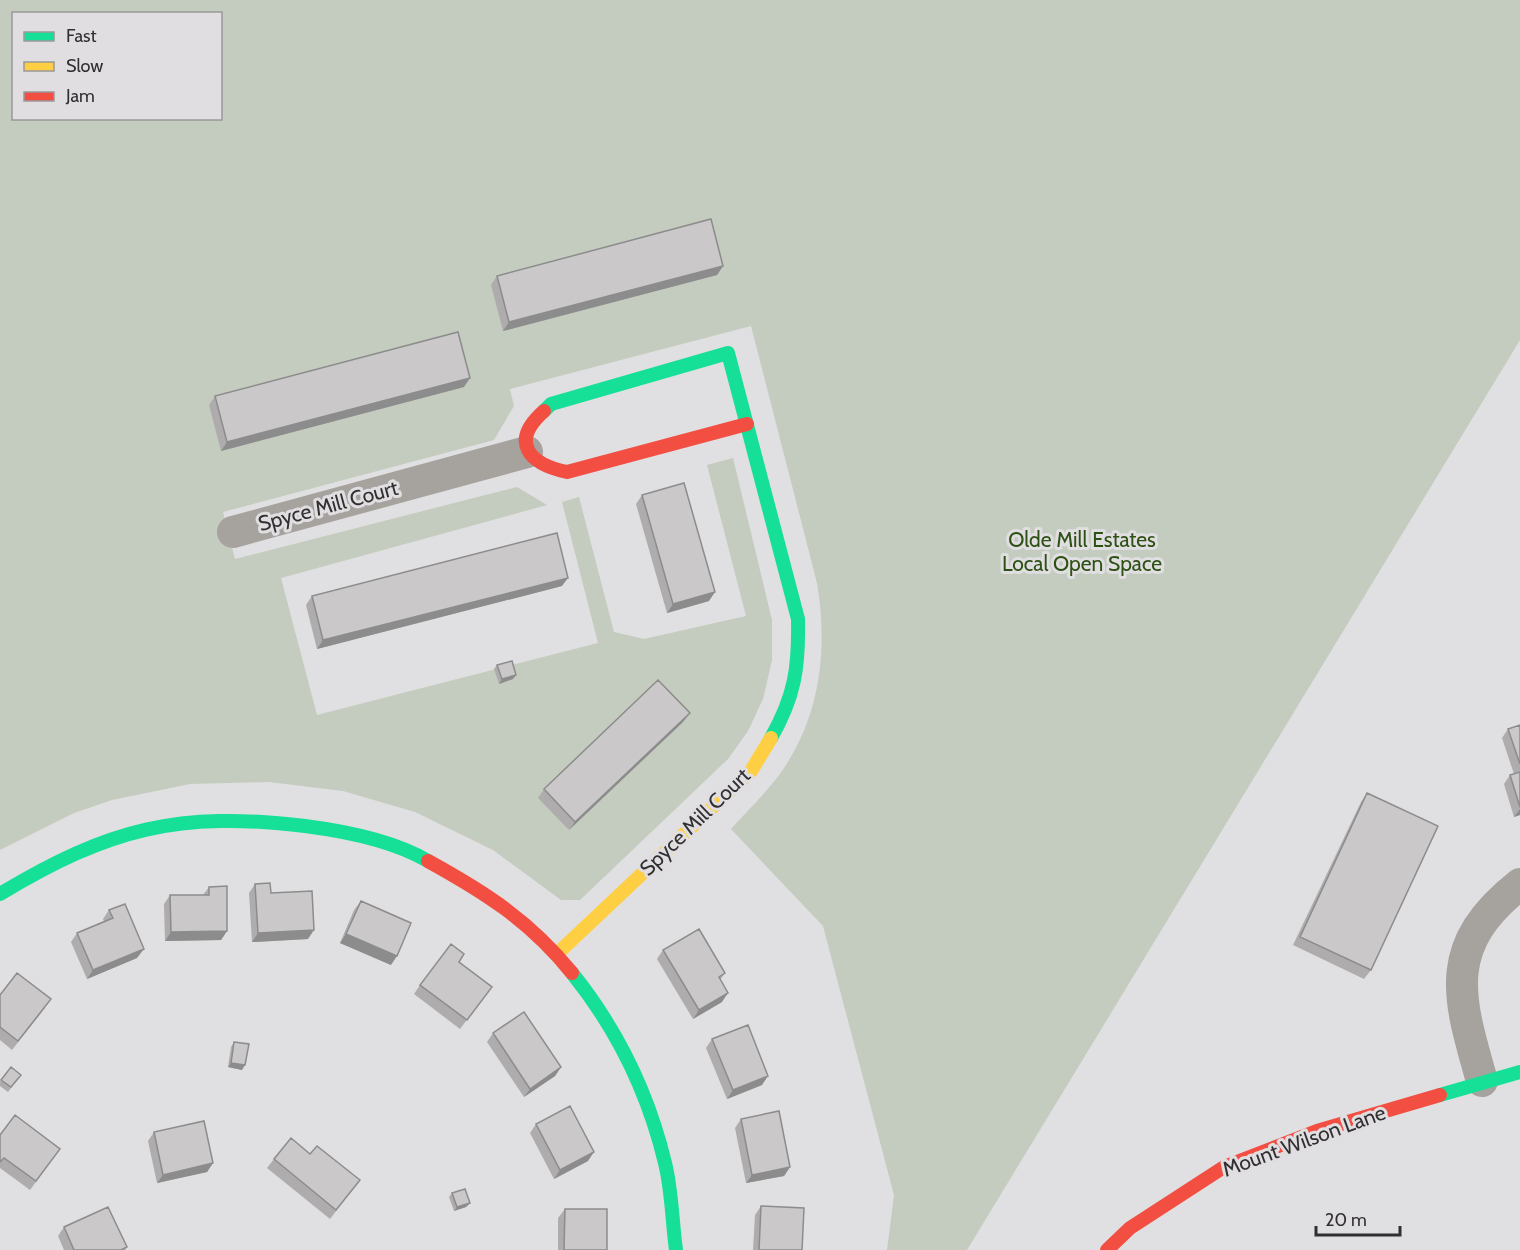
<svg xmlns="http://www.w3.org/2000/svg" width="1520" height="1250" font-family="Cabin,sans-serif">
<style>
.green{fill:#c3ccbe;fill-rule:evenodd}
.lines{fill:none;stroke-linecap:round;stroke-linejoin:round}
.street{stroke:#a6a39e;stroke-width:32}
.fast{stroke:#16e098;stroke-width:14}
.slow{stroke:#ffcf43;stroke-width:14}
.jam{stroke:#f24e42;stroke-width:14}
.wall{fill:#aeacad}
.shaded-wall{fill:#8d8c8d}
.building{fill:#cac8c9;stroke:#8d8c8d;stroke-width:1.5}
.labels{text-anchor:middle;stroke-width:6;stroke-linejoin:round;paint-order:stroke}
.street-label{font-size:21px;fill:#313031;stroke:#e1dee2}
.park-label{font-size:21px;fill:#2d5113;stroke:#e1dee2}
</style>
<rect width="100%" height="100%" fill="#e0dfe1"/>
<path class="green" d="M0,0H1520V340L967,1250H887L894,1195L823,926L731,829C744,814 759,800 772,784C819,727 829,654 817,583L751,326L510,389L514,406L494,440L223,512L235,559L517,487L547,505L281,578L317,715L598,643L562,502L579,497L614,632L644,639L746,616L707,465L733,458L772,620V660L763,699L748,731L728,759L580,900H561L493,850L415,812L343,791L269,782L190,784L112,800L74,813L0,850ZM14,14H220V118H14Z"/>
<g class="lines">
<path class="street" d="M233,532L527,452
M1482,1081C1458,997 1441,946 1520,884"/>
<path class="fast" d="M544,411L551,404L728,353L798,619C799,667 795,696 771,738
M0,894C110,828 178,811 305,826C344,831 394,841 428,861
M572,973C617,1029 648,1092 665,1163C672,1191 672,1221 676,1250
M1440,1095L1520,1072"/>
<path class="slow" d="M559,952L751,771L771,738"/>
<path class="jam" d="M544,411C509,442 529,464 567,472L747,424
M428,861C486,893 530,921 572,973
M1107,1250L1130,1228L1224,1167L1317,1131L1440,1095"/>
</g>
<path class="wall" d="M723,266L717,275L503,331L491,285L497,276Z
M464,387L221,451L209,405L215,396Z
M642,495L709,601L667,613L636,504Z
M562,586L317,649L306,605L312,596Z
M497,665L516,675L513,679L499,684L494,669Z
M683,722L569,830L538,798L544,789Z
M1520,725V815L1514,817L1504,784L1510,775L1514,774L1502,738L1508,729Z
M1367,793L1371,970L1364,979L1293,945L1361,802Z
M255,884L271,893L308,939L252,942L249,893Z
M209,887L227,931L221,940L165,941L164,904L170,895H203Z
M361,901L391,965L340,943L354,910Z
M109,910L137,958L87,979L71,942L77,933L104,921L103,919Z
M663,950L725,973L720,980L722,1002L693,1019L657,959Z
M459,962L492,987L460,1029L414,994L420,985Z
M0,995L45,1008L12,1050L0,1040Z
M493,1033L561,1067L555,1076L524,1097L487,1042Z
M712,1039L762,1085L727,1099L706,1048Z
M234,1042L242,1070L228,1067L231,1047Z
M11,1067L21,1075L8,1092L0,1086V1082Z
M741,1119L790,1167L784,1176L746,1183L735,1128Z
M536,1124L588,1161L554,1179L530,1133Z
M154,1132L213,1163L207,1172L157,1183L148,1141Z
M0,1135L60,1149L30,1190L0,1168Z
M310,1154L353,1189L330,1219L267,1168L274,1159Z
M452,1193L470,1203L466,1207L454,1211L449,1197Z
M761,1206L802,1250H753L755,1215Z
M565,1209L607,1250H558V1218Z
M64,1227L127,1247L125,1250H64L58,1236Z"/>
<path class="shaded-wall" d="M723,266L717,275L503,331L509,322Z
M470,378L464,387L221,451L227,442Z
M568,578L562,586L317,649L323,640Z
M715,592L709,601L667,613L673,604Z
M516,675L513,679L499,684L502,679Z
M690,713L683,722L569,830L575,822Z
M1520,809V815L1514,817Z
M314,930L308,939L252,942L258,933Z
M227,931L221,940L165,941L171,932Z
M346,934L397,956L391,965L340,943Z
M144,949L137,958L87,979L93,970Z
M728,993L722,1002L693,1019L699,1010Z
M231,1063L245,1065L242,1070L228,1067Z
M561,1067L555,1076L524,1097L530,1089Z
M768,1076L762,1085L727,1099L733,1090Z
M594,1152L588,1161L554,1179L560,1170Z
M213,1163L207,1172L157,1183L163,1175Z
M790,1167L784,1176L746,1183L752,1175Z
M470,1203L466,1207L454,1211L457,1207Z"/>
<path class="building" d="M711,219L723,266L509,322L497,276Z
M458,332L470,378L227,442L215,396Z
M684,483L715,592L673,604L642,495Z
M557,533L568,578L323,640L312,596Z
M512,661L516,675L502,679L497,665Z
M658,680L690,713L575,822L544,789Z
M1520,725V764L1508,729Z
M1520,772V807L1510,775Z
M1367,793L1438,826L1371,970L1300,937Z
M270,883L271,893L312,891L314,930L258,933L255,884Z
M227,886V931L171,932L170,895H209V887Z
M361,901L411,923L397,956L346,934Z
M125,904L144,949L93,970L77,933L113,918L109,910Z
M699,929L725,973L719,977L728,993L699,1010L663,950Z
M451,944L464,954L459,962L492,987L467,1020L420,985Z
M17,973L51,999L18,1041L0,1027V995Z
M524,1012L561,1067L530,1089L493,1033Z
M748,1025L768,1076L733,1090L712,1039Z
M234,1042L249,1044L245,1065L231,1063Z
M11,1067L21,1075L11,1087L1,1080Z
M570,1106L594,1152L560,1170L536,1124Z
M779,1111L790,1167L752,1175L741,1119Z
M15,1115L60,1149L36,1181L4,1158L0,1162V1135Z
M204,1121L213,1163L163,1175L154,1132Z
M291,1138L310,1154L317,1146L360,1180L336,1210L274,1159Z
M465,1189L470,1203L457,1207L452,1193Z
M761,1206L804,1208L802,1250H759Z
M108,1207L127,1247L121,1250H74L64,1227Z
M565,1209H607V1250H564Z"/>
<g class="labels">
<g class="street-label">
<text transform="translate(328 506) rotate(-15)" y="7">Spyce Mill Court</text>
<text transform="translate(695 822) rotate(-44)" y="7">Spyce Mill Court</text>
<text transform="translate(1304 1141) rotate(-20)" y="7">Mount Wilson Lane</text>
</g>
<g class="park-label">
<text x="1082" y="547">Olde Mill Estates<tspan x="1082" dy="24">Local Open Space</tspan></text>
</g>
</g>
<rect x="12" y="12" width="210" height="108" fill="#e1dee2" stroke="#9b989b" stroke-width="1.5"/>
<rect x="24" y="32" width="30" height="9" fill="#16e098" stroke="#9b989b" stroke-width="1.5"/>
<text x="66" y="42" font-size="18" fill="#313031">Fast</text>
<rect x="24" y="62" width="30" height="9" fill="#ffcf43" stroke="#9b989b" stroke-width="1.5"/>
<text x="66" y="72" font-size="18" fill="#313031">Slow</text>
<rect x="24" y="92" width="30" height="9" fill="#f24e42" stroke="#9b989b" stroke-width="1.5"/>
<text x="66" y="102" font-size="18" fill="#313031">Jam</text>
<path d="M1316 1226v9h84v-9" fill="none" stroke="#313031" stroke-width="3"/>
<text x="1325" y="1226" font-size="18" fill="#313031" stroke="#e1dee2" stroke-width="4.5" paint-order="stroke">20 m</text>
</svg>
